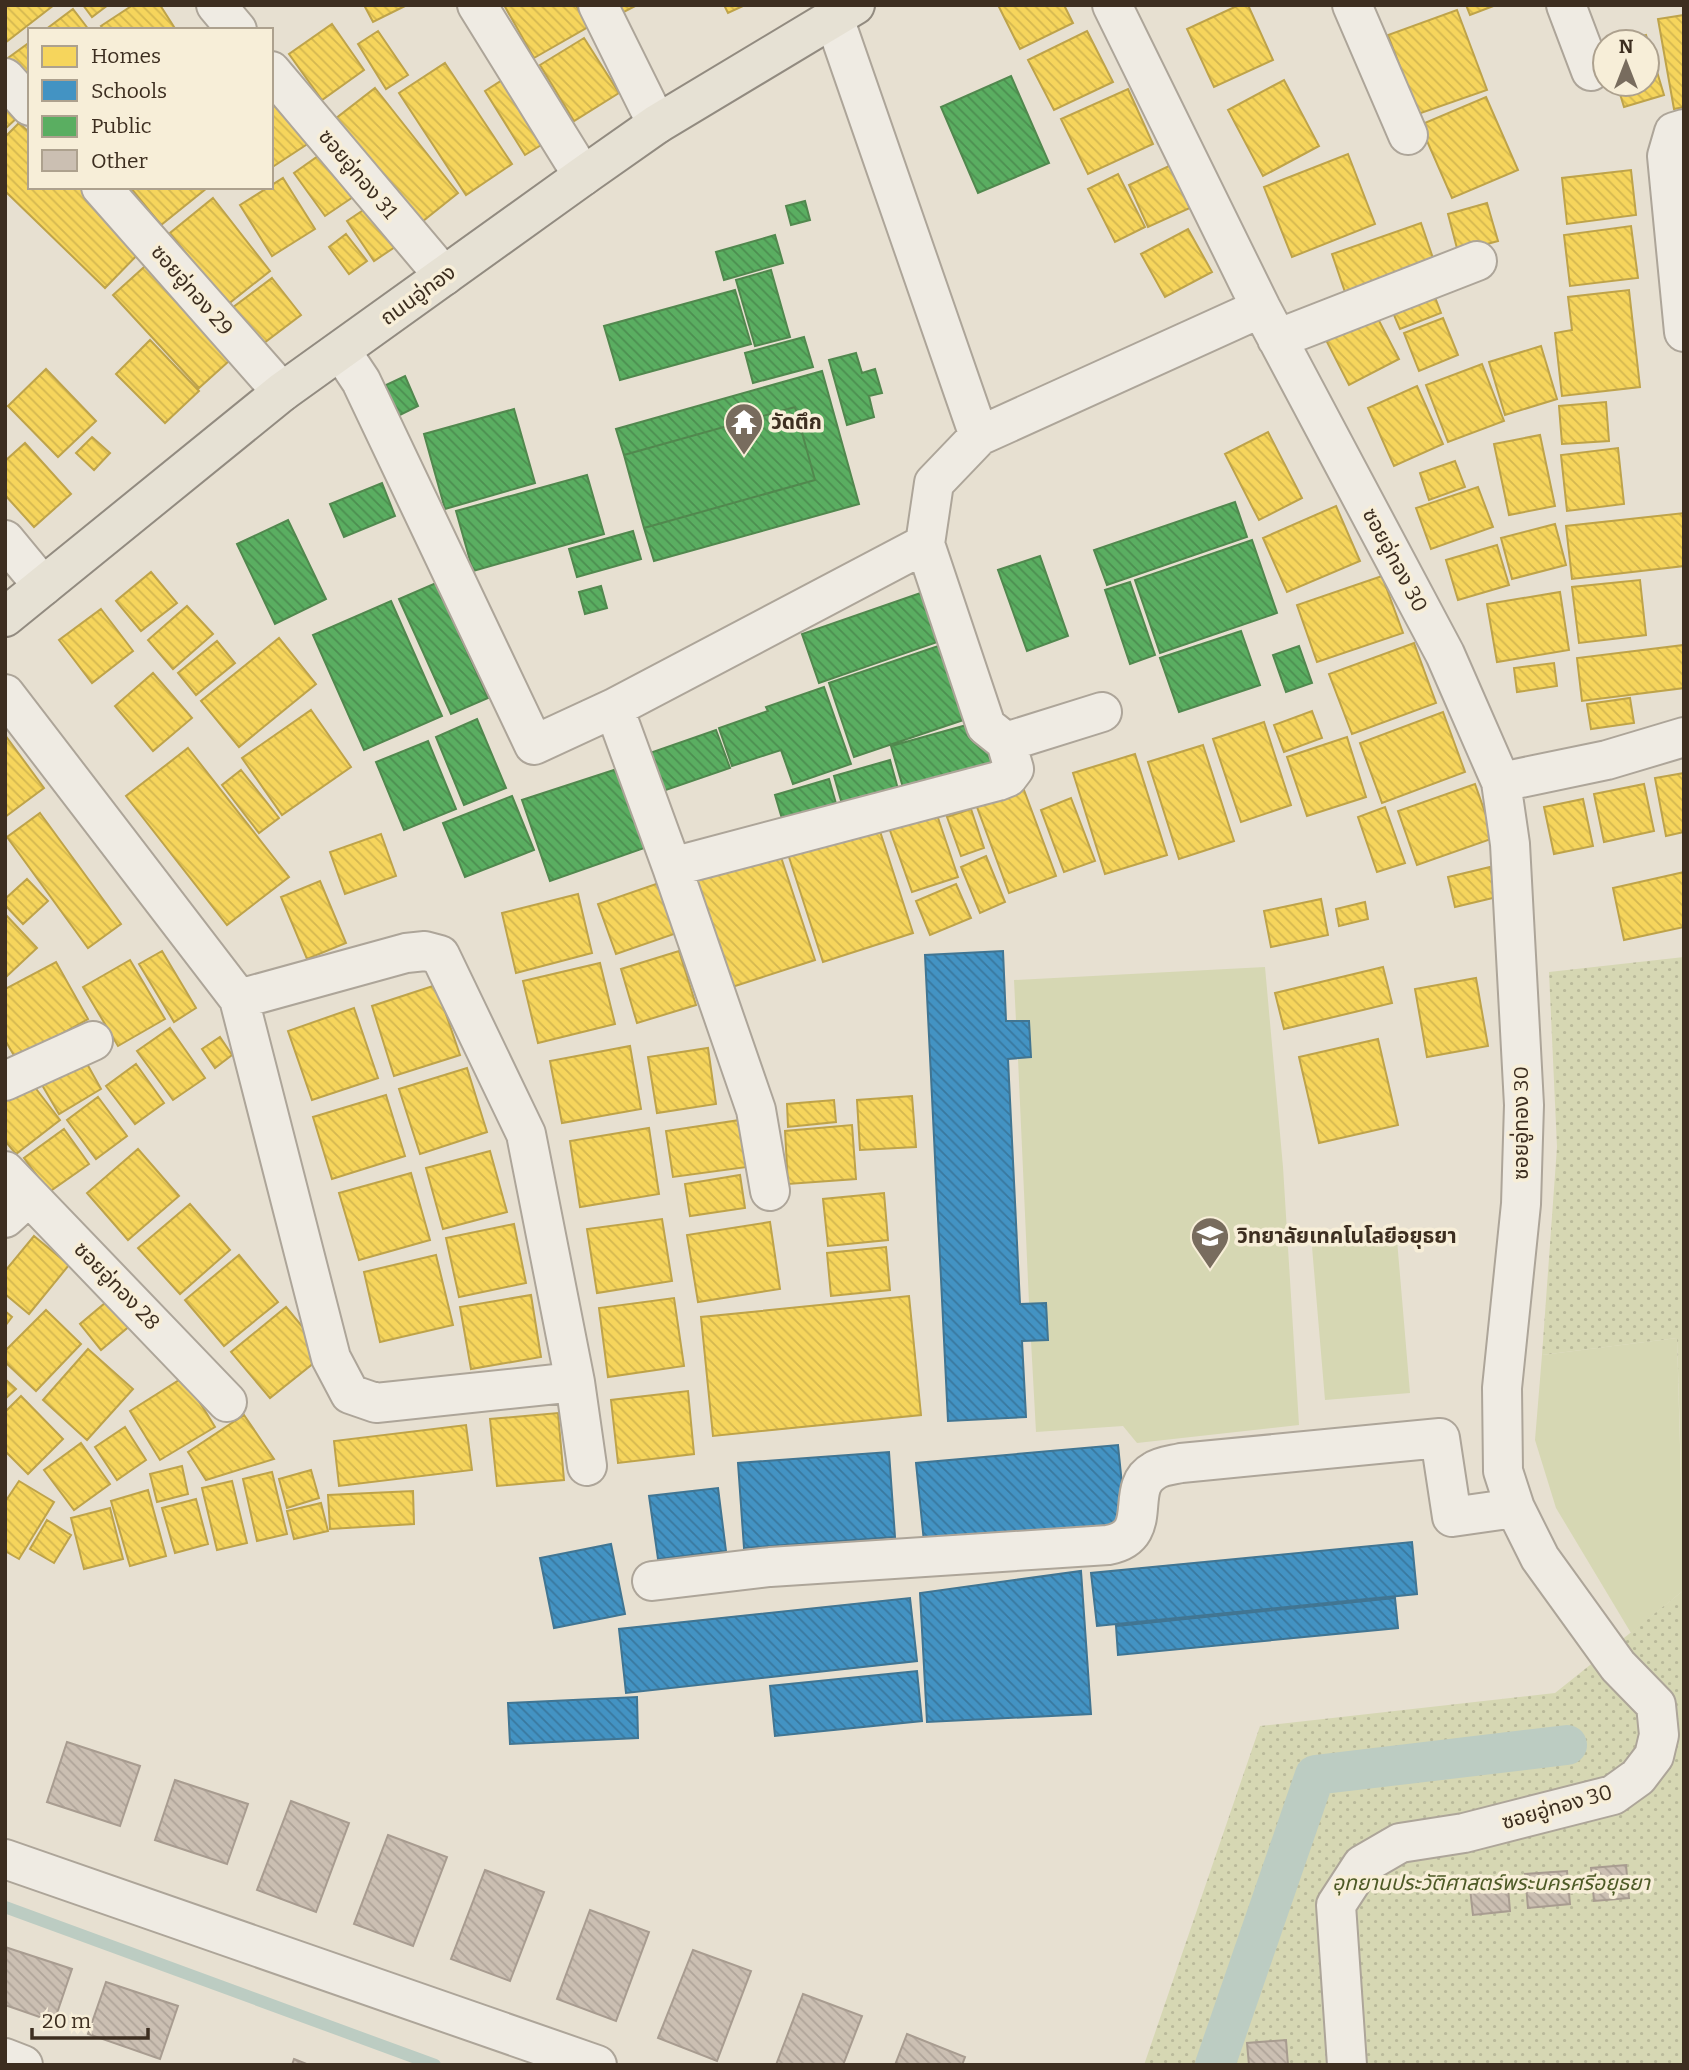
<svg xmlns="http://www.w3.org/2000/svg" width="1689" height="2070" font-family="Bitter,'Noto Sans Thai',serif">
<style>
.grass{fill:#d6d7b3}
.park{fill:url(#park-dots)}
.homes{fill:url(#homes-back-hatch);stroke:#bea34a;stroke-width:2}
.schools{fill:url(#schools-back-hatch);stroke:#417592;stroke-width:2}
.public{fill:url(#public-back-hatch);stroke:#51884e;stroke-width:2}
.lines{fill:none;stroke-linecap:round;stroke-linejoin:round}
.stream{stroke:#bcccc2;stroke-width:12}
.canal{stroke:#bcccc2;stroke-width:40}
.building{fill:url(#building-back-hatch);stroke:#a89c90;stroke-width:2}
.minor-casing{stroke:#ada599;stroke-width:42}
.major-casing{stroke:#928b80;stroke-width:42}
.minor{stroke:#efebe3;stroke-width:38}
.major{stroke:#e6e1d4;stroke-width:38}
.labels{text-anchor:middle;stroke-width:7;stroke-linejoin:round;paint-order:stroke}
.street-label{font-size:21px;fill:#3d2e20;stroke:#f7eed8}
.poi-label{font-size:21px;font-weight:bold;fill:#3d2e20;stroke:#f7eed8;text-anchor:start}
.park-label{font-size:21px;font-style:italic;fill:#4d5a26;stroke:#f7eed8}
</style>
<defs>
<pattern id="park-dots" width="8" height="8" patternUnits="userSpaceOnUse" patternTransform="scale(1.75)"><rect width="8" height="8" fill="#d6d7b3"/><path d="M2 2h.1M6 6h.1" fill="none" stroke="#b9b99a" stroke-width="1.8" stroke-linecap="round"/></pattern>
<pattern id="homes-back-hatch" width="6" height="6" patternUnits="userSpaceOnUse" patternTransform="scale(1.75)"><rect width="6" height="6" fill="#f6d55c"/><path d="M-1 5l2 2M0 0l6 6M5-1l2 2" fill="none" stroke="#d4b750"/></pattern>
<pattern id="schools-back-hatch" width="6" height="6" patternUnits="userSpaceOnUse" patternTransform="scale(1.75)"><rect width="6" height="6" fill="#4393c3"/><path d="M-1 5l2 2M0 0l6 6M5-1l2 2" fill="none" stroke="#39789e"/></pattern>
<pattern id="public-back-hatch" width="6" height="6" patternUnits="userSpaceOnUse" patternTransform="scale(1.75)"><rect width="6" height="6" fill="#5aae61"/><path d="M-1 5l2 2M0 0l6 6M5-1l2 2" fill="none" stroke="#4c8e50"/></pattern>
<pattern id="building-back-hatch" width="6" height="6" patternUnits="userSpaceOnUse" patternTransform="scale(1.75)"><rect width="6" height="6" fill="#cbbfb2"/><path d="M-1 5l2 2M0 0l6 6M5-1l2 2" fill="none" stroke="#afa499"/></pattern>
</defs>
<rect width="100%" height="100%" fill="#e7e0d1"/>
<path class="grass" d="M1265,967L1283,1167L1299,1425L1137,1443L1123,1426L1036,1432L1031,1341L1048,1339L1046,1303H1029L1018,1059L1031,1057L1029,1021H1016L1014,980Z
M1396,1228L1410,1393L1325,1400L1311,1235Z
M1677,1338L1684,1590L1631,1633L1556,1508L1535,1440L1542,1355Z"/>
<path class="park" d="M1684,957V1564L1677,1338L1542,1355L1557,1147L1549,972Z
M1684,1590V2065H1144L1260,1726L1555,1693Z"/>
<path class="homes" d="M5,5H54L5,43Z
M83,5H108L92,17Z
M133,5H160L176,30H104L101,26Z
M364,5H407L373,22Z
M504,5H576L588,27L534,58Z
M618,5H637L622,13Z
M724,5H745L728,13Z
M998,5H1064L1073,23L1020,49Z
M1239,5H1248L1273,60L1214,87L1187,29Z
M1466,5H1496L1470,15Z
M73,9L89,30H45Z
M1457,10L1487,90L1418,114L1388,35Z
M1684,15V107L1674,109L1658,19Z
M332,24L364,70L322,100L289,54Z
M378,31L408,75L386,89L358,44Z
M1087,31L1113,82L1054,110L1028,60Z
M1646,35L1664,95L1624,107L1617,84H1647V42H1624Z
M584,38L619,93L574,121L540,65Z
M30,42V86L8,58Z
M445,63L512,164L466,195L399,93Z
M510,75L551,139L525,155L485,91Z
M1284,80L1319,146L1263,176L1228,110Z
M375,88L458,193L418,225L335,119Z
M1128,89L1153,144L1088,174L1061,119Z
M271,92L309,143L271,168Z
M1486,97L1518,170L1452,198L1420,125Z
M5,103L19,116L5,129Z
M19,123L30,133V187H86L146,246L105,288L5,191V137Z
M328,149L359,193L325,216L294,173Z
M1348,154L1375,224L1292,257L1264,187Z
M1173,164L1192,207L1148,227L1129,185Z
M1631,170L1636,215L1567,224L1562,178Z
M1118,174L1145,227L1115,242L1088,189Z
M283,178L315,229L272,256L240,205Z
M130,187H207V188L161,225Z
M213,198L270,271L227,305L170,233Z
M374,203L401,243L374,261L347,221Z
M1487,203L1498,241L1458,252L1448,214Z
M1421,223L1435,264L1346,295L1332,254Z
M1631,226L1638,278L1570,286L1564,235Z
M1188,229L1212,272L1165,297L1141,254Z
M346,234L367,261L349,274L329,247Z
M153,259L239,352L199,388L113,295Z
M272,278L301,315L260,346L232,308Z
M1629,290L1640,387L1562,396L1555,333L1572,330L1568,297Z
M1433,292L1441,313L1400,329L1391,308Z
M1376,315L1399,359L1349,385L1326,340Z
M1443,318L1458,355L1419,371L1404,333Z
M150,340L199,391L165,423L116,374Z
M1541,346L1557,399L1505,415L1489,362Z
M1482,364L1504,421L1448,442L1426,385Z
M46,369L96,421L58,457L8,406Z
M1417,386L1443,444L1394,466L1368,408Z
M1606,402L1609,441L1562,444L1559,406Z
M1268,432L1302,498L1259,520L1225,454Z
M1540,435L1555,506L1509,515L1494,444Z
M92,437L110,453L94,470L76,453Z
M25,443L71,494L34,527L5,495V461Z
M1618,448L1624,504L1567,511L1561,455Z
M1455,461L1465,487L1429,500L1420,473Z
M1478,487L1493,527L1431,549L1416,508Z
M1336,506L1360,561L1287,592L1263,538Z
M1684,513V566L1572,579L1566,526Z
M1555,524L1566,565L1512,579L1501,538Z
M1497,545L1509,585L1458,600L1446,560Z
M151,572L177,603L141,631L116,601Z
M1382,576L1403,633L1317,662L1297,605Z
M1640,580L1646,635L1579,643L1572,587Z
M1560,592L1569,650L1497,662L1487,604Z
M187,606L213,634L173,669L148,640Z
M101,609L133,651L92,683L59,640Z
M279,638L316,684L239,747L201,701Z
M217,641L235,663L196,695L178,673Z
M1414,643L1436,703L1352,734L1329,674Z
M1684,645V688L1582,701L1577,658Z
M1554,663L1557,686L1517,692L1514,668Z
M153,673L192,718L153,751L115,706Z
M1630,698L1634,723L1591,729L1587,704Z
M311,710L351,767L282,815L242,758Z
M1312,711L1322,738L1284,752L1274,725Z
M1443,712L1465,772L1382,803L1360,743Z
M1264,722L1291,805L1241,822L1213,739Z
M5,735L44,788L5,817Z
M1347,737L1366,797L1307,816L1287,757Z
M1203,745L1234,841L1179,859L1148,762Z
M188,748L289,877L227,925L126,796Z
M1135,754L1167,855L1105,874L1073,773Z
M241,770L279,818L259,833L222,785Z
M1684,773V832L1666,836L1655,778Z
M1021,782L1056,876L1009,893L974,799Z
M1475,784L1494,838L1417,865L1398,811Z
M1644,784L1654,831L1604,842L1594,794Z
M1071,798L1095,861L1064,872L1041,810Z
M1583,799L1593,846L1554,854L1544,807Z
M934,806L958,877L912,892L887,822Z
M1385,807L1405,863L1377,872L1358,817Z
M971,809L984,848L961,856L947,817Z
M40,813L121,924L88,948L7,837Z
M877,822L913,933L823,962L787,851Z
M381,834L396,876L345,894L330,852Z
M778,848L815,960L729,988L692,876Z
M986,856L1005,902L980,913L961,867Z
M1490,867L1497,897L1455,907L1448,877Z
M1684,872V927L1624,940L1613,888Z
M27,879L48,901L23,924L5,905V899Z
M320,881L346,943L307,959L281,897Z
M659,883L677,933L616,954L598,904Z
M956,884L971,918L930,935L916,901Z
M578,894L592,953L516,973L502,913Z
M1321,899L1328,935L1271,947L1264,911Z
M1365,902L1368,919L1339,926L1336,909Z
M5,914L37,948L5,978Z
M162,951L196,1008L174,1022L139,964Z
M679,951L696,1005L637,1023L621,969Z
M130,960L165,1019L118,1046L83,987Z
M56,962L88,1019L16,1059L5,1040V989Z
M600,963L615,1024L538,1043L523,981Z
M1383,967L1392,1003L1284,1029L1275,993Z
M1476,978L1488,1046L1427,1057L1415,989Z
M436,985L460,1055L394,1076L372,1006Z
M354,1008L378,1078L312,1100L288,1031Z
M170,1028L205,1078L173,1100L137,1051Z
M220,1037L232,1055L215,1068L202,1049Z
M1378,1039L1398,1125L1319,1143L1299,1057Z
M630,1046L641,1109L562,1123L550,1061Z
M708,1048L716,1104L657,1113L648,1057Z
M81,1053L101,1089L59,1114L38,1078Z
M136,1064L164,1103L135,1124L106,1086Z
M467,1068L487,1132L420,1154L399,1089Z
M27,1077L60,1120L16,1154L5,1141V1093Z
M386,1095L405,1156L332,1179L313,1117Z
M912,1096L916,1147L860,1150L857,1100Z
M98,1097L127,1136L96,1159L67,1120Z
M834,1100L836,1122L788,1127L787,1104Z
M740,1120L747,1167L673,1177L666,1131Z
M852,1125L856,1179L788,1184L785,1131Z
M649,1128L659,1194L580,1207L570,1141Z
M64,1129L89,1164L49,1192L24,1158Z
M138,1149L179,1196L128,1240L87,1193Z
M490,1151L507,1212L443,1229L426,1168Z
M411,1173L430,1240L359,1260L339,1193Z
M740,1175L745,1208L690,1216L685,1184Z
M884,1193L888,1240L828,1246L823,1199Z
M190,1204L230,1250L180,1294L138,1248Z
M662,1219L672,1281L597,1293L587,1229Z
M770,1222L780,1289L698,1302L687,1235Z
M514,1224L526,1283L459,1297L446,1238Z
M34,1236L69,1265L29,1314L5,1294V1271Z
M886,1247L890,1290L831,1296L827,1253Z
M239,1255L278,1302L224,1346L185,1300Z
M436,1255L453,1325L380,1342L364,1272Z
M531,1295L541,1357L471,1369L460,1307Z
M909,1296L921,1415L713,1436L701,1317Z
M111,1298L132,1324L101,1350L80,1324Z
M674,1298L684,1366L608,1377L599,1308Z
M286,1307L325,1354L270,1398L231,1352Z
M46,1310L81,1344L36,1391L5,1362V1351Z
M5,1311L12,1317L5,1326Z
M88,1349L133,1389L87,1440L43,1400Z
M184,1377L215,1427L160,1460L130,1411Z
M5,1379L16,1389L5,1399Z
M688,1391L694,1454L618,1463L611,1400Z
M21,1396L63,1439L28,1474L5,1451V1412Z
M558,1413L564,1480L497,1486L490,1419Z
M244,1415L274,1459L206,1480L188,1452Z
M466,1425L472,1470L339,1486L334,1441Z
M125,1427L146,1460L117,1480L95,1447Z
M81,1443L110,1484L74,1510L44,1470Z
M182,1466L188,1494L157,1502L150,1474Z
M311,1470L319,1498L287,1508L279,1479Z
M272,1472L287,1534L257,1541L243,1479Z
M19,1481L54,1502L19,1559L5,1551V1502Z
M232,1481L247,1543L217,1550L202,1488Z
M148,1490L166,1556L130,1566L111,1501Z
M413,1491L414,1524L330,1529L328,1495Z
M196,1499L208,1544L175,1553L162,1508Z
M321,1503L328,1531L294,1539L287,1511Z
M110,1508L123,1559L84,1569L71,1518Z
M47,1520L71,1535L54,1563L30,1549Z"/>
<path class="schools" d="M1003,951L1006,1021H1029L1031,1057L1008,1059L1020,1304L1046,1303L1048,1340L1022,1341L1026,1417L948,1421L925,955Z
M1118,1445L1126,1524L924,1542L916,1463Z
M889,1452L895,1537L744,1548L738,1463Z
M718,1488L726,1551L658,1559L649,1496Z
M1412,1542L1417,1594L1097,1626L1091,1573Z
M611,1544L625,1614L554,1628L540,1558Z
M1081,1571L1091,1714L927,1722L920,1593Z
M910,1598L917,1661L626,1693L619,1629Z
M1395,1598L1398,1628L1118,1655L1116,1626Z
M917,1671L922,1721L775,1736L770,1686Z
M637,1697L638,1738L510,1744L508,1703Z"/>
<path class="public" d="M1011,76L1049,163L978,193L941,107Z
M805,201L810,220L791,225L786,206Z
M775,235L783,263L724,280L716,252Z
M771,270L790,337L755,346L736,280Z
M735,290L751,344L620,380L604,326Z
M804,337L813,367L753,383L745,353Z
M856,353L862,373L875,369L882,393L869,396L874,417L847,425L829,360Z
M822,371L859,504L654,561L644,528L815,480L795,407L624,455L616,429Z
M405,376L418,406L398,416L384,386Z
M795,407L815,480L644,528L624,455Z
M514,409L535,483L445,509L424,434Z
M587,475L604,534L473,571L456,511Z
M382,483L395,516L344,537L330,504Z
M1235,502L1247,537L1107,585L1094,550Z
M288,520L326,599L275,624L237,544Z
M633,531L641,559L577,577L569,549Z
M1252,540L1277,613L1160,653L1135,580Z
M1040,556L1068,636L1027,651L998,570Z
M1130,582L1155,655L1130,664L1105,590Z
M436,583L488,698L451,714L399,599Z
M601,586L607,608L585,614L579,592Z
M932,589L949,638L819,683L802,634Z
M391,601L442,716L364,750L313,635Z
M1241,631L1260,685L1179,712L1160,658Z
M956,640L981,714L854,757L829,683Z
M1299,646L1312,683L1286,692L1273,655Z
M824,687L851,764L793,784L781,750L732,766L719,728L768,711L766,707Z
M477,719L506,788L464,805L436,737Z
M981,721L994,765L904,791L891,746Z
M716,730L730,768L657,793L644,755Z
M428,741L456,809L404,830L376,762Z
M890,760L898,789L842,804L834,776Z
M626,766L653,845L550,881L522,800Z
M829,779L837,807L783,822L775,795Z
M512,796L534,850L465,877L443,823Z"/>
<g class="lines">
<path class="stream" d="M5,1907L435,2065"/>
<path class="canal" d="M1215,2065L1315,1775L1567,1745"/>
</g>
<path class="building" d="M67,1742L140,1766L120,1826L47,1802Z
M175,1780L248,1804L227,1864L155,1840Z
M291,1801L349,1823L316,1912L257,1890Z
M388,1835L447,1857L413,1946L354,1924Z
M1626,1865L1629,1898L1594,1901L1591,1868Z
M485,1870L544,1892L510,1981L451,1959Z
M1567,1871L1570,1904L1528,1908L1525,1874Z
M1507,1876L1510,1911L1473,1915L1469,1880Z
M590,1910L649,1932L616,2021L557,1999Z
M5,1947L72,1969L54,2022L5,2005Z
M693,1950L751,1971L717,2061L658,2038Z
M106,1982L178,2006L160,2059L88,2034Z
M803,1994L862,2016L843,2065H776Z
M907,2034L965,2057L962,2065H895Z
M1286,2040L1288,2065H1249L1247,2043Z
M294,2059L309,2065H292Z"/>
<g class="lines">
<g class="minor-casing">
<path id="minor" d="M216,5L237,30
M477,5L583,176
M598,5L657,124
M1112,5L1261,308L1445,654L1501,782L1510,844L1524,1105L1521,1204L1502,1388L1503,1471L1515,1508L1540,1558L1618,1666L1656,1705L1659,1735L1654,1756L1638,1777L1613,1795L1464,1833L1400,1843L1362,1865L1336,1905L1347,2065
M1352,5L1408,135
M1566,5L1591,71
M271,71L444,276
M5,78L30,106
M1684,129L1674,132L1667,156L1684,332
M101,187L282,392
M1277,339L1477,261
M341,351L361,381L534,745L614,708L925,544L934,483L979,436L834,18
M979,436L1261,308
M5,540L43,586
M925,544L986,726L1006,742L1102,712
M5,694L239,999L331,1358L350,1394L376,1403L575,1382
M614,708L672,867L756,1110L770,1191
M1501,782L1607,760L1684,737
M672,867L998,781L1008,777L1014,769L1006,742
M239,999L406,953L425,951L440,955L526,1134L575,1382L587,1466
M5,1081L93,1041
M5,1171L227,1402
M5,1218L29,1196
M652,1581L770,1567L1108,1545C1157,1536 1123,1488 1154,1471C1161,1466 1173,1465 1181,1463L1440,1438L1452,1517L1515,1508
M5,1859L597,2065
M5,2058L23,2065"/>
</g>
<g class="major-casing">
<path id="major" d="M5,617L282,392L583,176L657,124L855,5"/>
</g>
<use href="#minor" class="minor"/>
<use href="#major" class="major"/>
</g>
<defs>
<g id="temple-pin" transform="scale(2.0125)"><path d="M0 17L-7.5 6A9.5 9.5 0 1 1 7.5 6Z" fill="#786c5e" stroke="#f7eed8"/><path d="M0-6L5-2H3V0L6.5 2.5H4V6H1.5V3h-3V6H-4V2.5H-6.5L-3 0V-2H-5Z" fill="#fff"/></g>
<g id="university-pin" transform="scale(2.0125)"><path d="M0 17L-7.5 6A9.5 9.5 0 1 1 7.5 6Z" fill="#786c5e" stroke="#f7eed8"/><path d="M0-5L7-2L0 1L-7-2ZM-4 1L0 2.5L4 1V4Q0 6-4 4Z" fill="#fff"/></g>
</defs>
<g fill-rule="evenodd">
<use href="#temple-pin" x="744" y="422"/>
<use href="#university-pin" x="1210" y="1236"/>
</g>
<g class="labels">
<g class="street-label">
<text transform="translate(358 174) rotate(50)" y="7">ซอยอู่ทอง 31</text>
<text transform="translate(192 290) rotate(49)" y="7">ซอยอู่ทอง 29</text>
<text transform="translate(418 295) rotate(-36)" y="7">ถนนอู่ทอง</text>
<text transform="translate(1395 560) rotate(62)" y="7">ซอยอู่ทอง 30</text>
<text transform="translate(1521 1123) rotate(-90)" y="7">ซอยอู่ทอง 30</text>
<text transform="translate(117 1286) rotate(46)" y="7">ซอยอู่ทอง 28</text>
<text transform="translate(1557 1807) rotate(-16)" y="7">ซอยอู่ทอง 30</text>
</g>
<g class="poi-label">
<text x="771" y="429">วัดตึก</text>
<text x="1237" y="1243">วิทยาลัยเทคโนโลยีอยุธยา</text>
</g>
<g class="park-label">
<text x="1491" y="1890">อุทยานประวัติศาสตร์พระนครศรีอยุธยา</text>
</g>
</g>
<rect width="1689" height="2070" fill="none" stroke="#3d2e20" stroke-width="14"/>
<rect x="28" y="28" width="245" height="161" fill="#f7eed8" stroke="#ada18e" stroke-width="2"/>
<rect x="42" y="46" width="35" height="21" fill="#f6d55c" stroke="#ada18e" stroke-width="2"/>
<text x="91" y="63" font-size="21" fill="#3d2e20">Homes</text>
<rect x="42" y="80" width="35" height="21" fill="#4393c3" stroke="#ada18e" stroke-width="2"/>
<text x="91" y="98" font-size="21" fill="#3d2e20">Schools</text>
<rect x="42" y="116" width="35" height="21" fill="#5aae61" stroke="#ada18e" stroke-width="2"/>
<text x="91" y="133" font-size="21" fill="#3d2e20">Public</text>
<rect x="42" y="150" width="35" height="21" fill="#cbbfb2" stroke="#ada18e" stroke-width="2"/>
<text x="91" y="168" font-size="21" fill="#3d2e20">Other</text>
<g transform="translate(1626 63)"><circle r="33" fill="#f7eed8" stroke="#ada18e" stroke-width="2"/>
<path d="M0-5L12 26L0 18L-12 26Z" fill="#786c5e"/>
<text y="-10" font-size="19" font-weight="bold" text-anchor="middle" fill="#3d2e20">N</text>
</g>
<path d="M32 2028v10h116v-10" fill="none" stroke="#3d2e20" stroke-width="3.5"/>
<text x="42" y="2028" font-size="21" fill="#3d2e20" stroke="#f7eed8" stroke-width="5" paint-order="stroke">20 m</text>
</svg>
